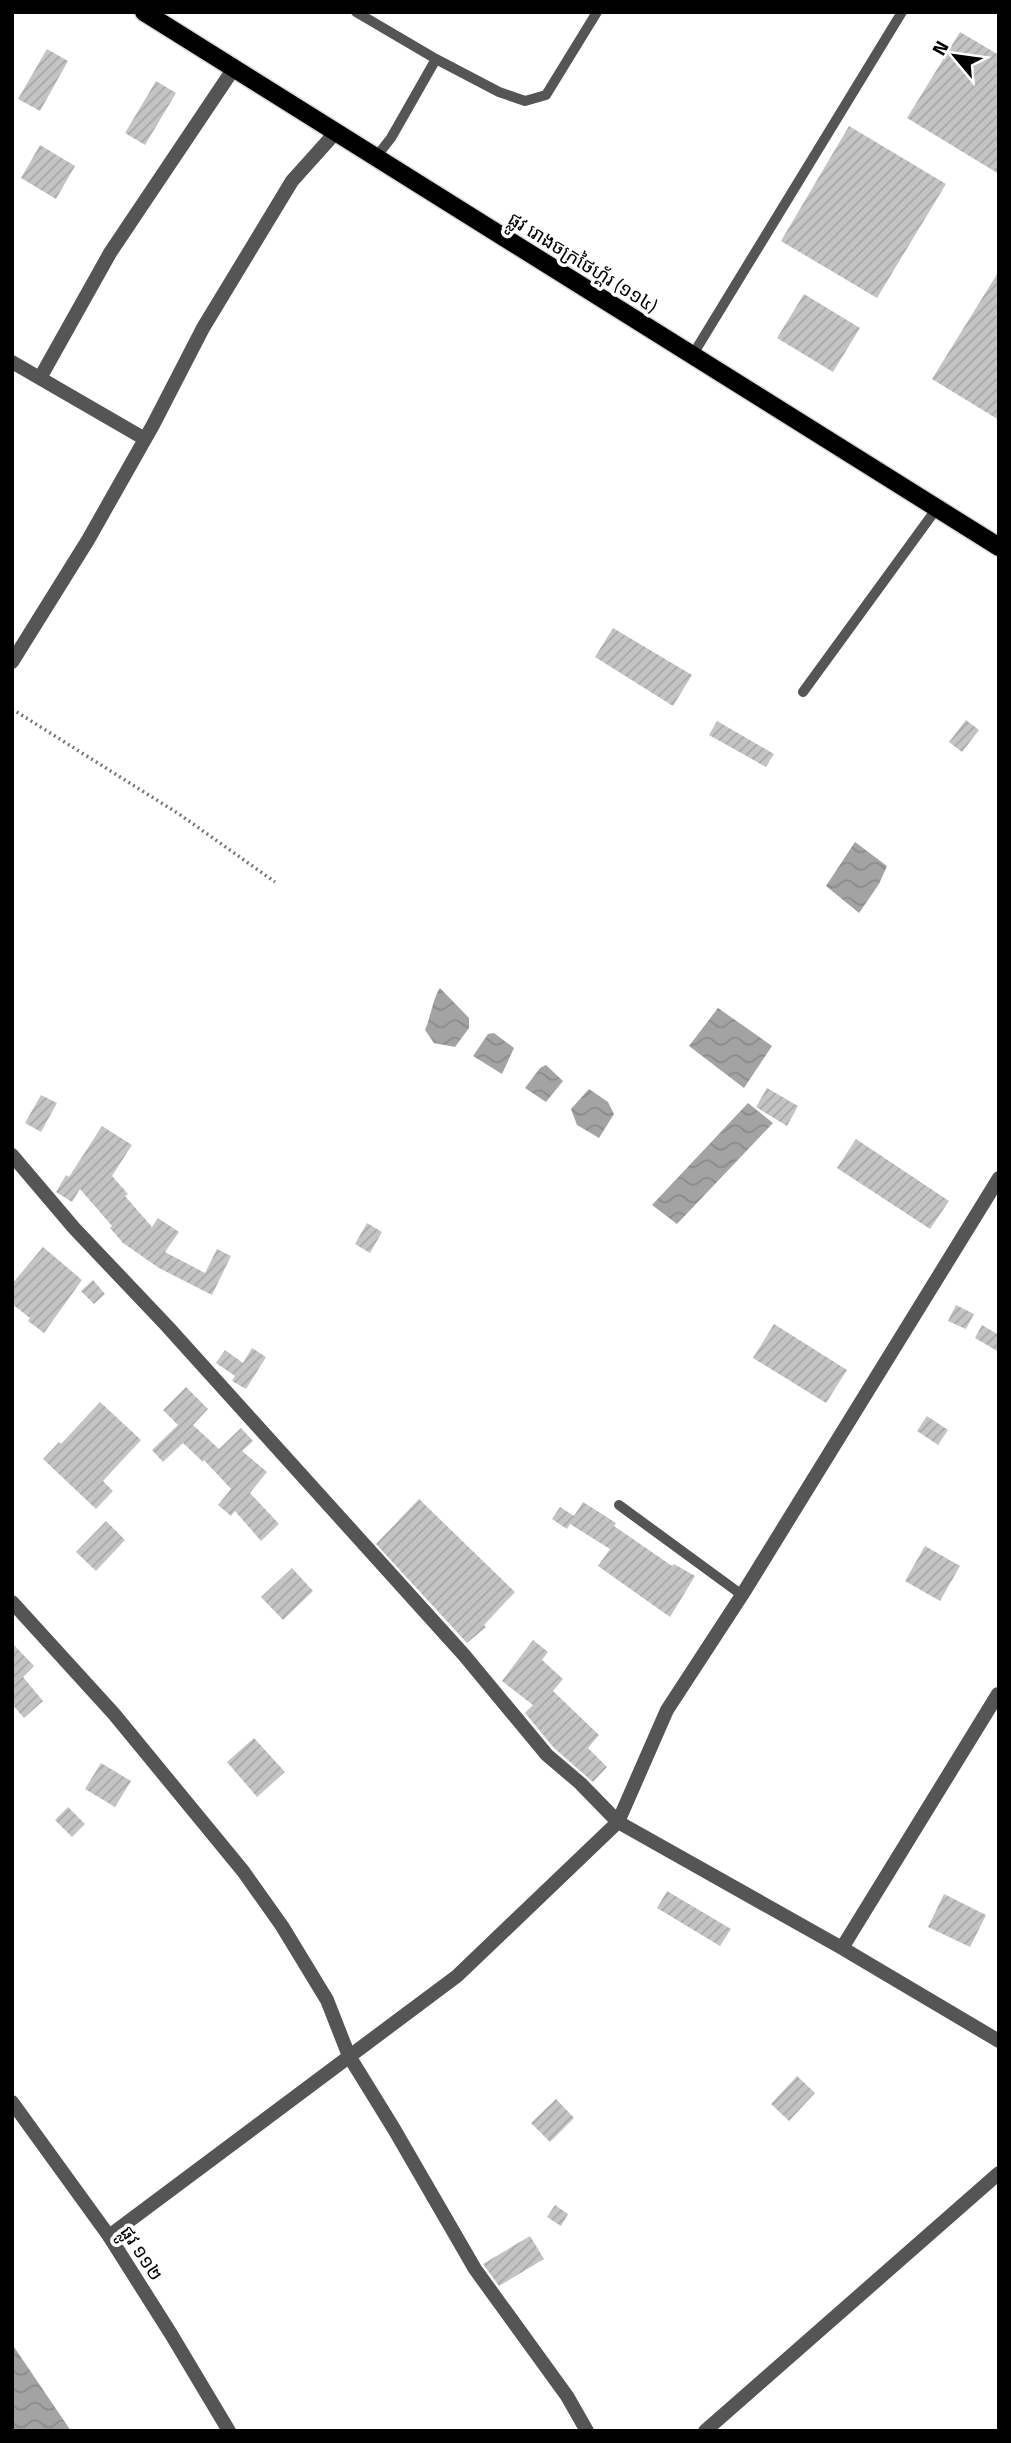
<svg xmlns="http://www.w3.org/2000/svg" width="1011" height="2443" font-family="'Titillium Web','Noto Sans Khmer',sans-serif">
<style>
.water{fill:url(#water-waves)}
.building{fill:url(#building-hatch)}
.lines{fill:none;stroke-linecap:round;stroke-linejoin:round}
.primary-casing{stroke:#dbdbdb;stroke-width:21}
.path{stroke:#777;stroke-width:3.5;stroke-dasharray:2 3.5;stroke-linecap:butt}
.service{stroke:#555;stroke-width:10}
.minor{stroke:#555;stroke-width:14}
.tertiary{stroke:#555;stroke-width:14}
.primary{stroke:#000;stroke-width:18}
.labels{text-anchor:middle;stroke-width:7;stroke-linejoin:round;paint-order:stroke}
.street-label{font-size:19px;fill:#000;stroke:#fff}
</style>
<defs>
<pattern id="water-waves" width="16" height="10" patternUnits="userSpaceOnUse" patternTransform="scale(1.75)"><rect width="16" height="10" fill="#a3a3a3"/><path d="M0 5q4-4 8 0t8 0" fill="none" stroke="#8b8b8b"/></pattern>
<pattern id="building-hatch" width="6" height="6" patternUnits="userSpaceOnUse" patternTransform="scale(1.75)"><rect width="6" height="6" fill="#c4c4c4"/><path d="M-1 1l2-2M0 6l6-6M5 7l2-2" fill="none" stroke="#a7a7a7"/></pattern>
</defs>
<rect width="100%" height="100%" fill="#fff"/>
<path class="water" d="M855,842L887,866L879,884L859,913L826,886Z
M440,988L469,1018V1028L455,1047L434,1043L425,1030C430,1019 434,995 440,988Z
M718,1008L772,1046L744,1088L689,1046Z
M494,1033L514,1048L502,1074L473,1056L488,1034Z
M546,1065L563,1081L546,1102L525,1088L540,1068Z
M589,1089L608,1102L614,1114L599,1138L577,1125L571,1109Z
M748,1103L773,1123L677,1224L652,1205Z
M12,2344L71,2431H12Z"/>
<path class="building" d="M960,32L999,55V174L907,118Z
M47,49L68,61L40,111L18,99Z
M156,81L176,93L145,145L125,133Z
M849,126L946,184L877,298L781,241Z
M40,145L75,166L56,199L21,178Z
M999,271V420L932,379Z
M804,294L860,328L833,372L777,338Z
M613,628L692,675L673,706L595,657Z
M966,720L979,730L962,752L949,742Z
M717,721L774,754L766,767L709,735Z
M767,1088L798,1106L787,1126L756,1107Z
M41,1095L57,1103L41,1132L25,1123Z
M102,1126L132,1145L112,1176L128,1194L125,1196L152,1227L158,1218L179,1232L165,1252L205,1273L217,1249L231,1256L212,1295L159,1268L123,1243L110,1228L112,1226L80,1189L72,1202L56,1192L66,1175L69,1177Z
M856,1139L949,1201L930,1229L837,1168Z
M367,1223L382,1232L370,1253L355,1244Z
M43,1247L82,1280L44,1333L28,1321L30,1318L12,1304V1284Z
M93,1280L105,1294L94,1304L81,1291Z
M956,1305L974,1314L966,1329L948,1321Z
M774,1324L847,1370L826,1403L753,1358Z
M982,1325L999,1335V1352L975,1338Z
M252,1348L266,1357L246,1389L232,1381L235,1376L216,1363L225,1350L243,1363Z
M186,1387L208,1409L193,1425L219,1449L241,1428L253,1441L242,1451L267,1472L250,1493L279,1524L261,1541L235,1511L231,1516L218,1505L231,1489L204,1460L203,1462L183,1443L163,1462L152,1450L178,1425L163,1410Z
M100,1402L141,1440L103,1481L113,1491L96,1509L43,1459L59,1442L61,1444Z
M927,1416L948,1430L938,1445L917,1431Z
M419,1499L515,1592L484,1625L486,1627L467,1643L376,1544Z
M583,1502L616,1523L614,1526L672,1566L674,1564L695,1576L670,1617L598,1566L610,1549L570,1524L567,1529L552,1519L560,1507L574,1516Z
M106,1521L125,1540L96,1571L76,1552Z
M925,1546L960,1566L940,1601L905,1581Z
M292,1568L313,1591L283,1620L261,1597Z
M533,1640L548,1652L542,1660L563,1679L553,1691L599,1735L588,1748L607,1767L593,1782L554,1748L525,1713L533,1705L502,1681Z
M12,1643L34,1666L23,1677L43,1701L24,1718L12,1704Z
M254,1738L285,1772L257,1797L227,1762Z
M101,1763L131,1781L115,1807L85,1789Z
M68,1807L85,1824L72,1837L55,1820Z
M667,1891L731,1929L720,1946L657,1908Z
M944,1894L986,1915L970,1947L928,1927Z
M797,2076L815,2093L789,2121L771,2104Z
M556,2099L574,2118L550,2142L531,2123Z
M555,2205L568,2214L561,2226L547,2217Z
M530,2236L544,2259L499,2286L483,2264Z"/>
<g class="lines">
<g class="primary-casing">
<path id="primary" d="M144,12L999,547"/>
</g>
<path class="path" d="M12,709L179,814L275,882"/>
<path class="service" d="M356,12L436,59L499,92L525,101L546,95L597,12
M376,157L391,138L436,59
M692,356L902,12
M803,692L937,508
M619,1505L742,1595"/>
<path class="minor" d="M12,362L145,439
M40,378L110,253L234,68
M12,662L88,540L153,425L203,328L292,181L336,132
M12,1155L74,1228L167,1326L464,1655L547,1755L580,1783L618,1822L842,1948L999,2041
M12,1602L114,1714L243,1871L282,1926L327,2000L349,2056L394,2129L475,2269L567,2396L587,2431
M842,1948L998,1694
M109,2236L457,1976L618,1822L667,1710L742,1595L999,1178
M705,2431L999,2173"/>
<path class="tertiary" d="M12,2102L109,2236L171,2334L229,2431"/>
<use href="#primary" class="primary"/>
</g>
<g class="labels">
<g class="street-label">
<text transform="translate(583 262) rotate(32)" y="7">ផ្លូវ រោងចក្រថៃហ្គ័រ (១១៤)</text>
<text transform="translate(142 2253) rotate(57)" y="7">ផ្លូវ ១១២</text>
</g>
</g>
<rect width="1011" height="2443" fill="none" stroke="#000000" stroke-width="28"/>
<g transform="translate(955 56) rotate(299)" stroke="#ffffff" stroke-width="5" paint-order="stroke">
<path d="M0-5L12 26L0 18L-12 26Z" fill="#000000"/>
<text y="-10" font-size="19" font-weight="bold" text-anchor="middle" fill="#000000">N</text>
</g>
</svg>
